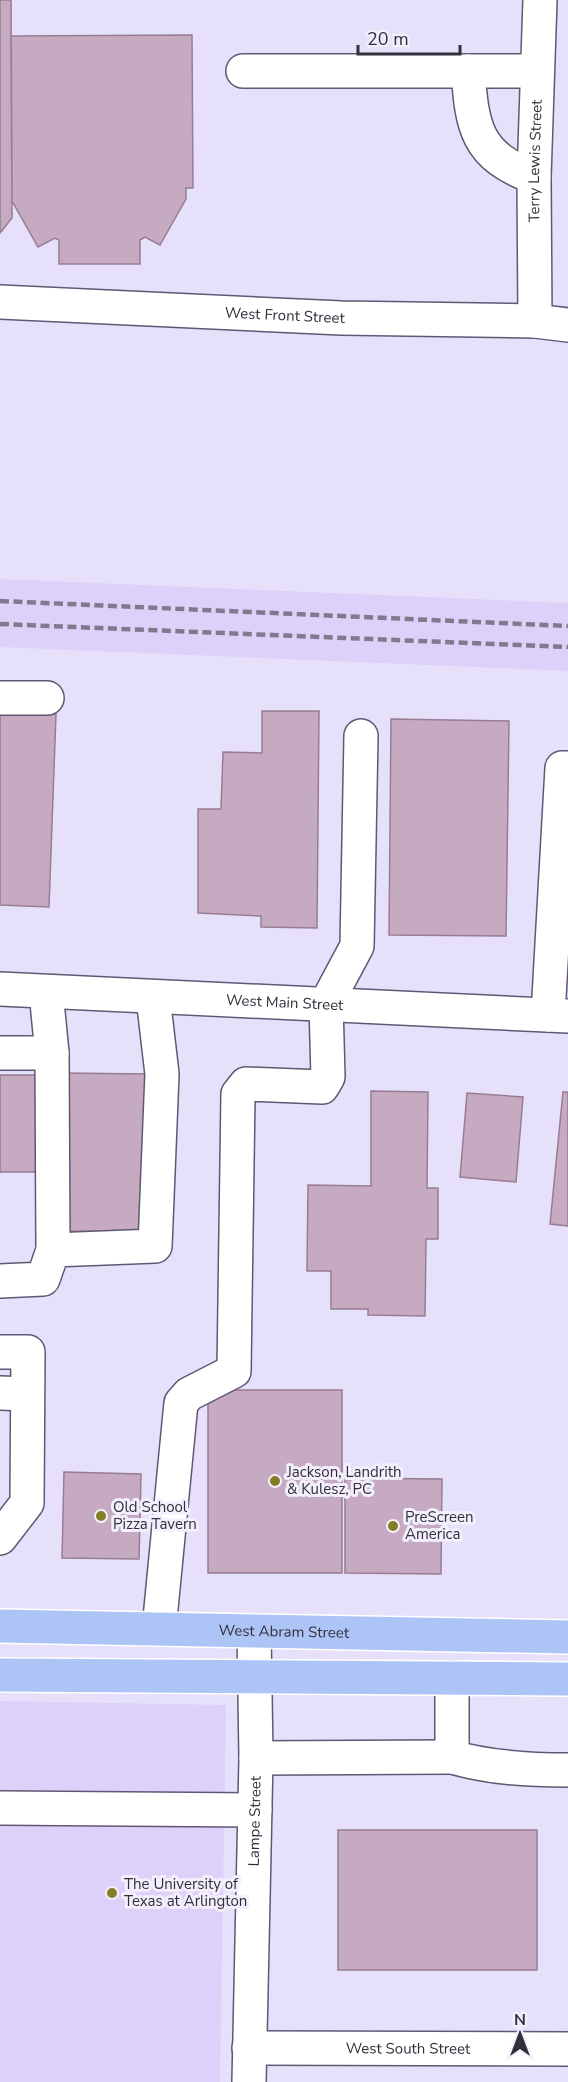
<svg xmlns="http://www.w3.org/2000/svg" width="568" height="2082" font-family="'Nunito Sans',sans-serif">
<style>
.built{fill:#ddd1f9}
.building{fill:#c6aac1;stroke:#977d92;stroke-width:1.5}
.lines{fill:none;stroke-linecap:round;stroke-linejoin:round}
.minor-casing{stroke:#605873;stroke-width:36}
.major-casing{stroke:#fff;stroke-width:36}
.minor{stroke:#fff;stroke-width:33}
.major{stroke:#adc4f7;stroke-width:33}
.rail{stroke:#7f7a8c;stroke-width:4.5;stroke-dasharray:9 4.5;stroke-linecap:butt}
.poi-dot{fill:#837e26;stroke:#f3effd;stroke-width:2}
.labels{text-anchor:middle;stroke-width:6;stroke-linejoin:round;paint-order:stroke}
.street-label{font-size:15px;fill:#322f3b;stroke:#f3effd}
.poi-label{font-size:15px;fill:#322f3b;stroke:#f3effd;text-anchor:start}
</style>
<rect width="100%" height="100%" fill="#e7e0fa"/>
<path class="built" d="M0,579L568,603V671L0,647Z
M0,1701L226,1705L220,2082H0Z"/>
<path class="building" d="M0,0H11L12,189V218L0,233Z
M192,35L193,188H186V199L160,245L145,237L140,240V264H59V240L55,238L38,247L12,201L11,36Z
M262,711H319L317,928L261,927V916L198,913V809H221L223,752L262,753Z
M0,712L56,714L49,907L0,905Z
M391,719L509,721L506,936L389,935Z
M60,1073L150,1074L149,1232L59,1231Z
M0,1075H44V1172H0Z
M371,1091L428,1092L427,1188H438V1239H426L425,1316L368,1315V1309H331V1271H307L308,1185L371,1186Z
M563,1092H568V1226L550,1224Z
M467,1093L523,1097L516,1182L460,1177Z
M208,1390H342V1573H208Z
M64,1472L141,1474L139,1559L62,1558Z
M345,1478L442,1479L441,1574L345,1573Z
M338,1830H537V1970H338Z"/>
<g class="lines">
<g class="minor-casing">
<g id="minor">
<path d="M243,71H537"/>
<path d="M468,71C472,127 476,156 534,177"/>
<path id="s1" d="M0,302L341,318L535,321L568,325"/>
<path id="s2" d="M535,321L534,177L540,0"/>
<path d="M0,698H47"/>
<path id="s3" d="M0,989L568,1016"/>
<path d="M46,992L52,1053L53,1250"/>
<path d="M548,1015L562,768H568"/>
<path d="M0,1053H52"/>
<path d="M0,1281L43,1279L53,1250L155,1246L162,1074L153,997"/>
<path d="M0,1352H28L27,1503L0,1538"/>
<path d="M0,1393L27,1394"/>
<path d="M159,1629L181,1403L189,1394L234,1371L238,1094L246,1084L322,1087L328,1077L326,1004L357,946L361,736"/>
<path d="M452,1678V1757C490,1768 529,1770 568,1770"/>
<path d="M256,1758L452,1757"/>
<path d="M0,1808L255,1810"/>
<path id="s4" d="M249,2048L568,2049"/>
<path id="s5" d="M249,2082L256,1758L254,1631"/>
</g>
</g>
<g class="major-casing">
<g id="major">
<path id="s6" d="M0,1626L568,1637"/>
<path d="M0,1675L568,1679"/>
</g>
</g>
<use href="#minor" class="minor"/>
<use href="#major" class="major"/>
<path class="rail" d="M0,601L568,626
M0,624L568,647"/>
</g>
<g class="poi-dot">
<circle cx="275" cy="1481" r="6"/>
<circle cx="101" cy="1516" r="6"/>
<circle cx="393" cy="1526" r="6"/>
<circle cx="112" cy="1893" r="6"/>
</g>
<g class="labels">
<g class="street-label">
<text dy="5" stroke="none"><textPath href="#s2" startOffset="160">Terry Lewis Street</textPath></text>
<text dy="5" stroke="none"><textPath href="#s1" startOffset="285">West Front Street</textPath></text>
<text dy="5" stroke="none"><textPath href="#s3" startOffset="285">West Main Street</textPath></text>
<text dy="5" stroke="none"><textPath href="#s6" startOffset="284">West Abram Street</textPath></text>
<text dy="5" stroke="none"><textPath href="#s5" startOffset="261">Lampe Street</textPath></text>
<text dy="5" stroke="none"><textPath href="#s4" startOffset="159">West South Street</textPath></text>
</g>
<g class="poi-label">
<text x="287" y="1477">Jackson, Landrith<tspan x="287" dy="17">&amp; Kulesz, PC</tspan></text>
<text x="113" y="1512">Old School<tspan x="113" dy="17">Pizza Tavern</tspan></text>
<text x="405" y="1522">PreScreen<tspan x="405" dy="17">America</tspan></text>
<text x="124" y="1889">The University of<tspan x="124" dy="17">Texas at Arlington</tspan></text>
</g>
</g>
<g transform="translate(520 2034)" stroke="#f3effd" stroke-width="4.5" paint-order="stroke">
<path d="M0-4.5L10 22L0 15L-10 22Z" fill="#322f3b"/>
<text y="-9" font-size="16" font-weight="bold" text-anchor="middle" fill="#322f3b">N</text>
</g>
<path d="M358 45v9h102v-9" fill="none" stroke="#322f3b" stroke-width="3"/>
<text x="367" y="45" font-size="18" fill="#322f3b" stroke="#f3effd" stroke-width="4.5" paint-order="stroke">20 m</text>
</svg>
